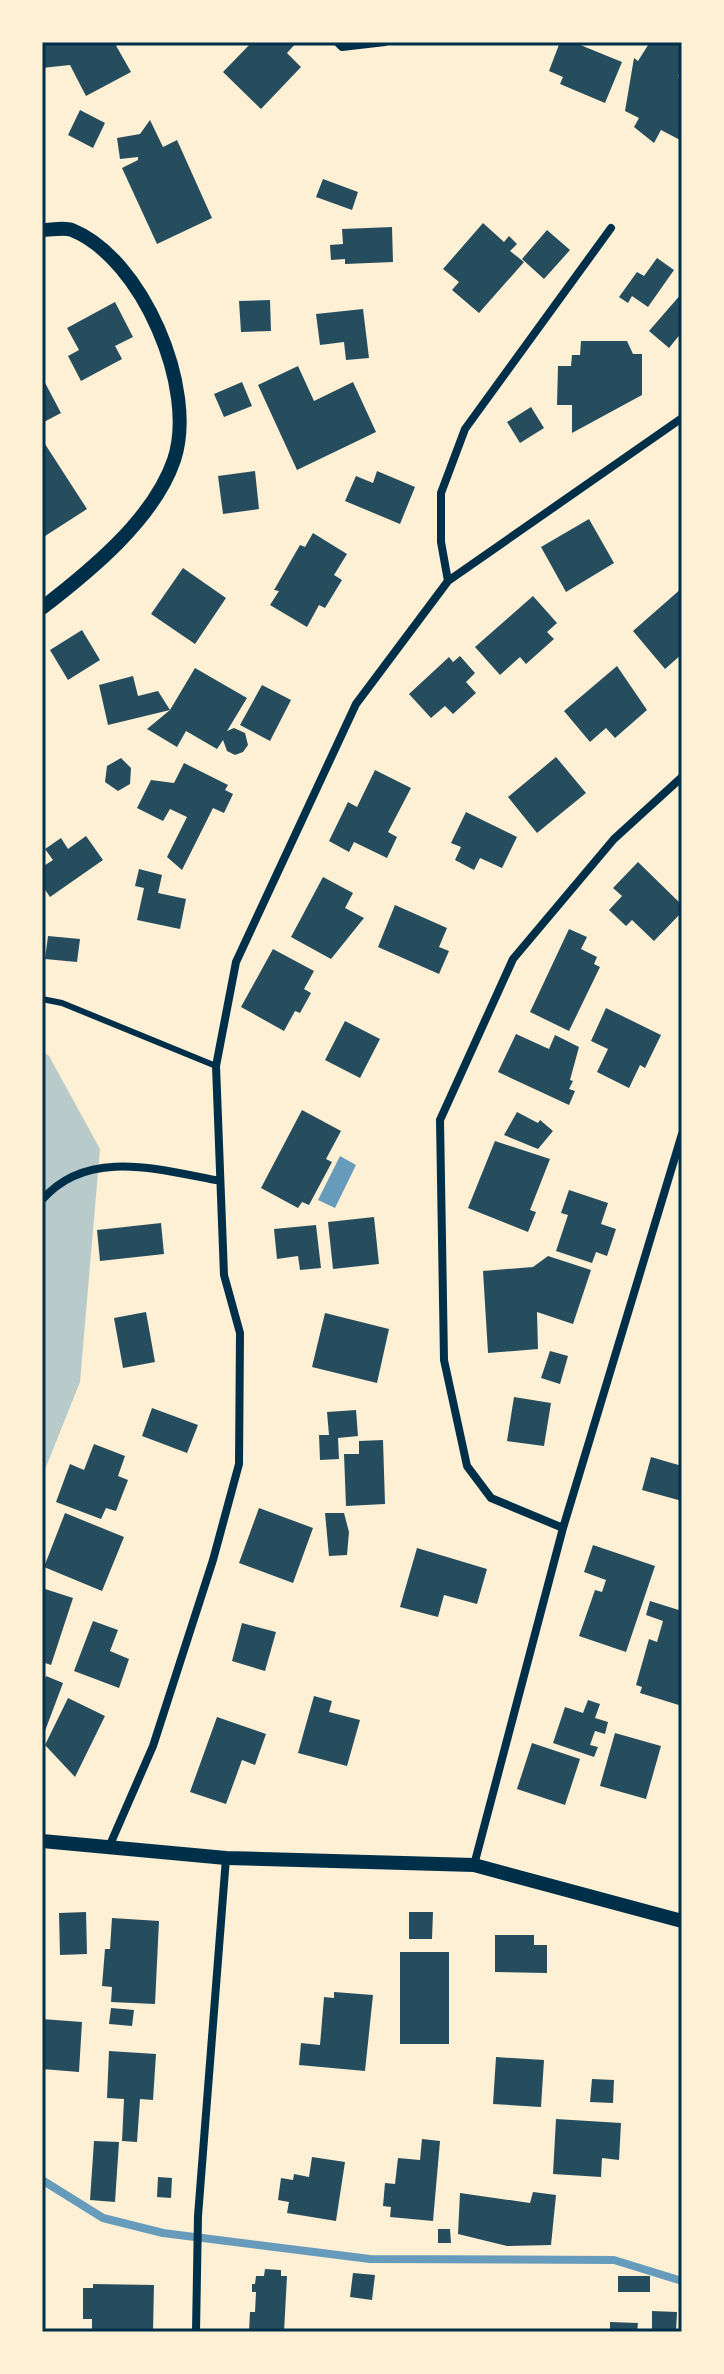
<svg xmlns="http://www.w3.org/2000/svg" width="724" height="2374" font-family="'PT Sans',sans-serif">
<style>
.green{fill:#b9caca}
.water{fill:#669bbc}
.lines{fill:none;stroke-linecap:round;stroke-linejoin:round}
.stream{stroke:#669bbc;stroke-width:8}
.building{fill:#264d5e}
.service{stroke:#003049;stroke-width:6}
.minor{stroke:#003049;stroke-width:8}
.tertiary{stroke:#003049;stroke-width:14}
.neatline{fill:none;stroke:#003049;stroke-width:3}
</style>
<rect width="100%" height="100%" fill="#fdf0d5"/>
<path class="green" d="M42,1051L49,1056L100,1149L80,1382L42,1477Z"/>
<path class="water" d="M340,1156L356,1165L335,1208L318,1200Z"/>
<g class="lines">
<path class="stream" d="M42,2180L103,2218L163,2233L370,2259L614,2260L682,2281"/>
</g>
<path class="building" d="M42,42H114L131,72L86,96L70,65L42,68Z
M252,42H297L287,53L301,67L261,109L223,72Z
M560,42H573L622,62L605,103L560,84L563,77L549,71Z
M650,42H682V70L678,76L682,78V141L661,130L654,143L634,127L639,118L625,111L634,58L638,61Z
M80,110L105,123L93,148L68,135Z
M150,120L163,147L177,140L212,218L157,244L122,168L138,160V157L120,159L117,138L140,134Z
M323,179L358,192L352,210L316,197Z
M483,223L504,242L509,236L517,244L510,251L524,262L479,313L452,290L459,282L443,269Z
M392,227L393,262L345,264V259L331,260L330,245L343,244L342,229Z
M547,230L570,250L544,279L522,259Z
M657,258L674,270L648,307L632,296L628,303L619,297L637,272L644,276Z
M682,293V332L669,348L649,331Z
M270,300L271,331L241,332L239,301Z
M115,302L133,337L115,346L122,359L81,381L68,356L79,350L67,328Z
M363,309L369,358L346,360L344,342L320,345L316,314Z
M581,341H627L633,354H642V395L572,433V405H557L558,366H571L572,355H580Z
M298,366L314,401L353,382L376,432L297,470L258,385Z
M42,377L61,413L42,423Z
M242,382L252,406L224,417L214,394Z
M531,407L544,428L520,443L507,422Z
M45,444L87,509L42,538V447Z
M255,471L259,509L223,514L218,476Z
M377,471L415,487L400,524L345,501L356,476L373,483Z
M589,519L614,563L566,592L541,547Z
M313,533L347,554L334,575L342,580L325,608L319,605L307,627L270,605L279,591L274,590L300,545L305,547Z
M183,568L226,598L195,644L151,614Z
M682,588V654L665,669L633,631Z
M533,596L557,623L547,632L554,639L526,664L520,657L500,675L475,647Z
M82,630L100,660L68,680L50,650Z
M460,656L475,673L466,682L476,693L453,714L445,706L431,718L409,694L449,657L453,662Z
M617,666L647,710L615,738L606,728L590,742L564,711Z
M195,668L247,698L227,731L234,728L245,733L248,745L243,752L235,755L227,751L223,740L217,749L186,731L177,747L147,729L170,710Z
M133,676L138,696L158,691L170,710L108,725L99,685Z
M262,685L291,700L270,741L240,725Z
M556,757L586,793L537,833L508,797Z
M121,758L131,768L130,784L118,791L105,782L107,766Z
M184,763L228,785L225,790L233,794L224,813L213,808L182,870L167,857L187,817L170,809L163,821L137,808L151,780L174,783Z
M375,770L411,788L388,832L397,837L387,858L354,842L349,852L329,841L348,802L357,807Z
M466,812L517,837L502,868L480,858L474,870L455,860L461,847L451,843Z
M86,836L103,860L50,897L42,885V867L53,860L45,849L61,838L68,849Z
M638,862L682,905V912L654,941L632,920L626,926L609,910L622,896L613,888Z
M139,869L162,875L158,893L186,899L180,929L137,920L144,888L135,886Z
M323,877L353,893L345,908L364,918L331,959L291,937Z
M395,905L447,928L439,947L449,951L439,974L378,947Z
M569,929L587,937L581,949L597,957L594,964L600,967L569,1031L530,1012Z
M48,936L80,939L77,962L45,959Z
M273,949L314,971L304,989L311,993L300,1013L295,1011L284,1031L241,1007Z
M606,1008L661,1035L645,1068L640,1065L629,1088L597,1072L608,1049L591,1041Z
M345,1021L380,1039L360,1078L325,1060Z
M516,1034L549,1049L555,1035L579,1047L570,1080L573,1081L569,1089L575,1091L569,1105L498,1072Z
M302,1110L341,1131L326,1159L332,1162L309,1205L302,1202L298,1208L261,1188Z
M517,1112L538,1123L540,1120L553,1131L538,1149L504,1135Z
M495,1141L550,1159L530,1210L536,1212L528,1232L468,1208Z
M569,1190L608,1203L601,1224L616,1229L607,1256L596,1252L592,1263L556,1251L568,1215L561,1213Z
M374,1217L379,1264L333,1269L328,1222Z
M161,1223L164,1254L100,1261L97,1230Z
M316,1225L321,1268L300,1270L298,1256L277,1259L274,1229Z
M548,1256L591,1270L573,1324L537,1312L538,1349L488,1353L483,1271L533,1267Z
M146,1312L155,1362L123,1368L114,1318Z
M325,1313L389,1329L377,1383L312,1367Z
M550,1351L568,1356L560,1384L541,1378Z
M514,1397L551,1403L544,1446L507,1441Z
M152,1408L198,1425L187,1453L142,1436Z
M356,1410L358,1436L338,1438L339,1459L320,1460L319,1435H329L327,1412Z
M383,1440L385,1504L346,1506L344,1454H359V1441Z
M94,1444L125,1456L118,1476L128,1480L116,1511L106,1508L101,1519L56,1502L70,1464L84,1470Z
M651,1457L682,1466V1501L642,1490Z
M259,1508L313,1528L293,1583L239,1563Z
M65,1513L124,1537L102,1591L44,1567Z
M325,1513H344L349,1532L347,1555L329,1556Z
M593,1545L655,1566L626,1652L579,1636L595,1590L602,1592L606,1580L584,1572Z
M417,1548L487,1569L477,1604L444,1595L438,1617L400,1607Z
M42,1588L73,1598L51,1665L42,1662Z
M650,1601L682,1611V1706L640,1693L642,1687L636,1685L649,1639L657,1642L663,1621L646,1615Z
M93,1621L118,1630L110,1651L129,1659L119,1688L74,1671Z
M242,1623L276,1632L265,1671L232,1661Z
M46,1676L63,1683L42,1739V1687Z
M314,1696L332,1701L329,1712L360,1720L347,1766L298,1753Z
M68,1698L105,1716L75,1777L45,1745Z
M588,1700L600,1704L595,1718L608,1722L605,1734L595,1731L590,1745L598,1747L594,1757L553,1743L565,1707L583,1713Z
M217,1717L266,1734L255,1765L242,1760L226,1804L190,1792Z
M615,1733L661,1746L646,1799L600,1786Z
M532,1743L580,1759L565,1805L517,1789Z
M86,1912L87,1954L60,1955L59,1913Z
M409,1912H433L432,1939H409Z
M112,1918L159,1921L155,2004L111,2002L112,1987L102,1986L105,1949H110Z
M495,1935H534V1945H547V1973L495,1972Z
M400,1952H449V2044H400Z
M334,1992L373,1995L365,2071L299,2065L301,2043L320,2045L324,1997L334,1998Z
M111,2008L134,2010L132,2026L109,2024Z
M42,2019L82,2022L79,2072L42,2069Z
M109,2051L156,2054L153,2100L140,2099L137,2142L122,2141L124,2099L107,2098Z
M496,2057L544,2060L541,2107L493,2104Z
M592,2079L614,2080L613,2103L590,2102Z
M556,2119L621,2123L619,2160L602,2158L601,2177L553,2174Z
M422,2139L440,2141L433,2221L390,2217L391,2207L383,2206L385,2183L395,2184L398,2158L420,2160Z
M94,2141L119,2142L115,2202L90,2200Z
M312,2157L345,2162L336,2221L287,2213L289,2202L278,2200L281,2178L293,2180L294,2174L309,2177Z
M158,2177L172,2178L171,2198L157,2197Z
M533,2192L556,2195L551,2245L507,2246L458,2234L460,2193L530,2203Z
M438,2229H450L451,2243H438Z
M265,2269L281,2270V2276H287L284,2332H249L250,2312H255L256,2292H252V2284H255L256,2276H264Z
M353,2273L375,2275L372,2300L350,2297Z
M618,2276H650V2292H618Z
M93,2284L154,2285L153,2332H92V2319H83V2288H93Z
M652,2311L677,2312L676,2332H652Z
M610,2322L638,2323L637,2332H610Z"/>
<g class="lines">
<path class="service" d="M42,999L62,1003L216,1066"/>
<path class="minor" d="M337,42L342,47L385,42
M448,581L441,542V493L465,429L611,228
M42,1200C87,1147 161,1170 220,1181
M563,1528L491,1498L467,1466L444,1360L440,1120L513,959L614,839L682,777
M109,1847L153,1746L213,1560L239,1464L240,1333L224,1275L216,1066L236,962L356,704L448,581L682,418
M474,1865L563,1528L682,1134
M196,2332L198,2216L226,1858"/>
<path class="tertiary" d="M42,230C51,230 64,227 72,230C142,258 198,389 174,460C154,519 90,571 42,608
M42,1841L226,1858L474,1865L682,1921"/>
</g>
<rect width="724" height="2374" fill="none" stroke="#fdf0d5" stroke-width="88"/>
<rect x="44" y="44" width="636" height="2286" class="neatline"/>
</svg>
